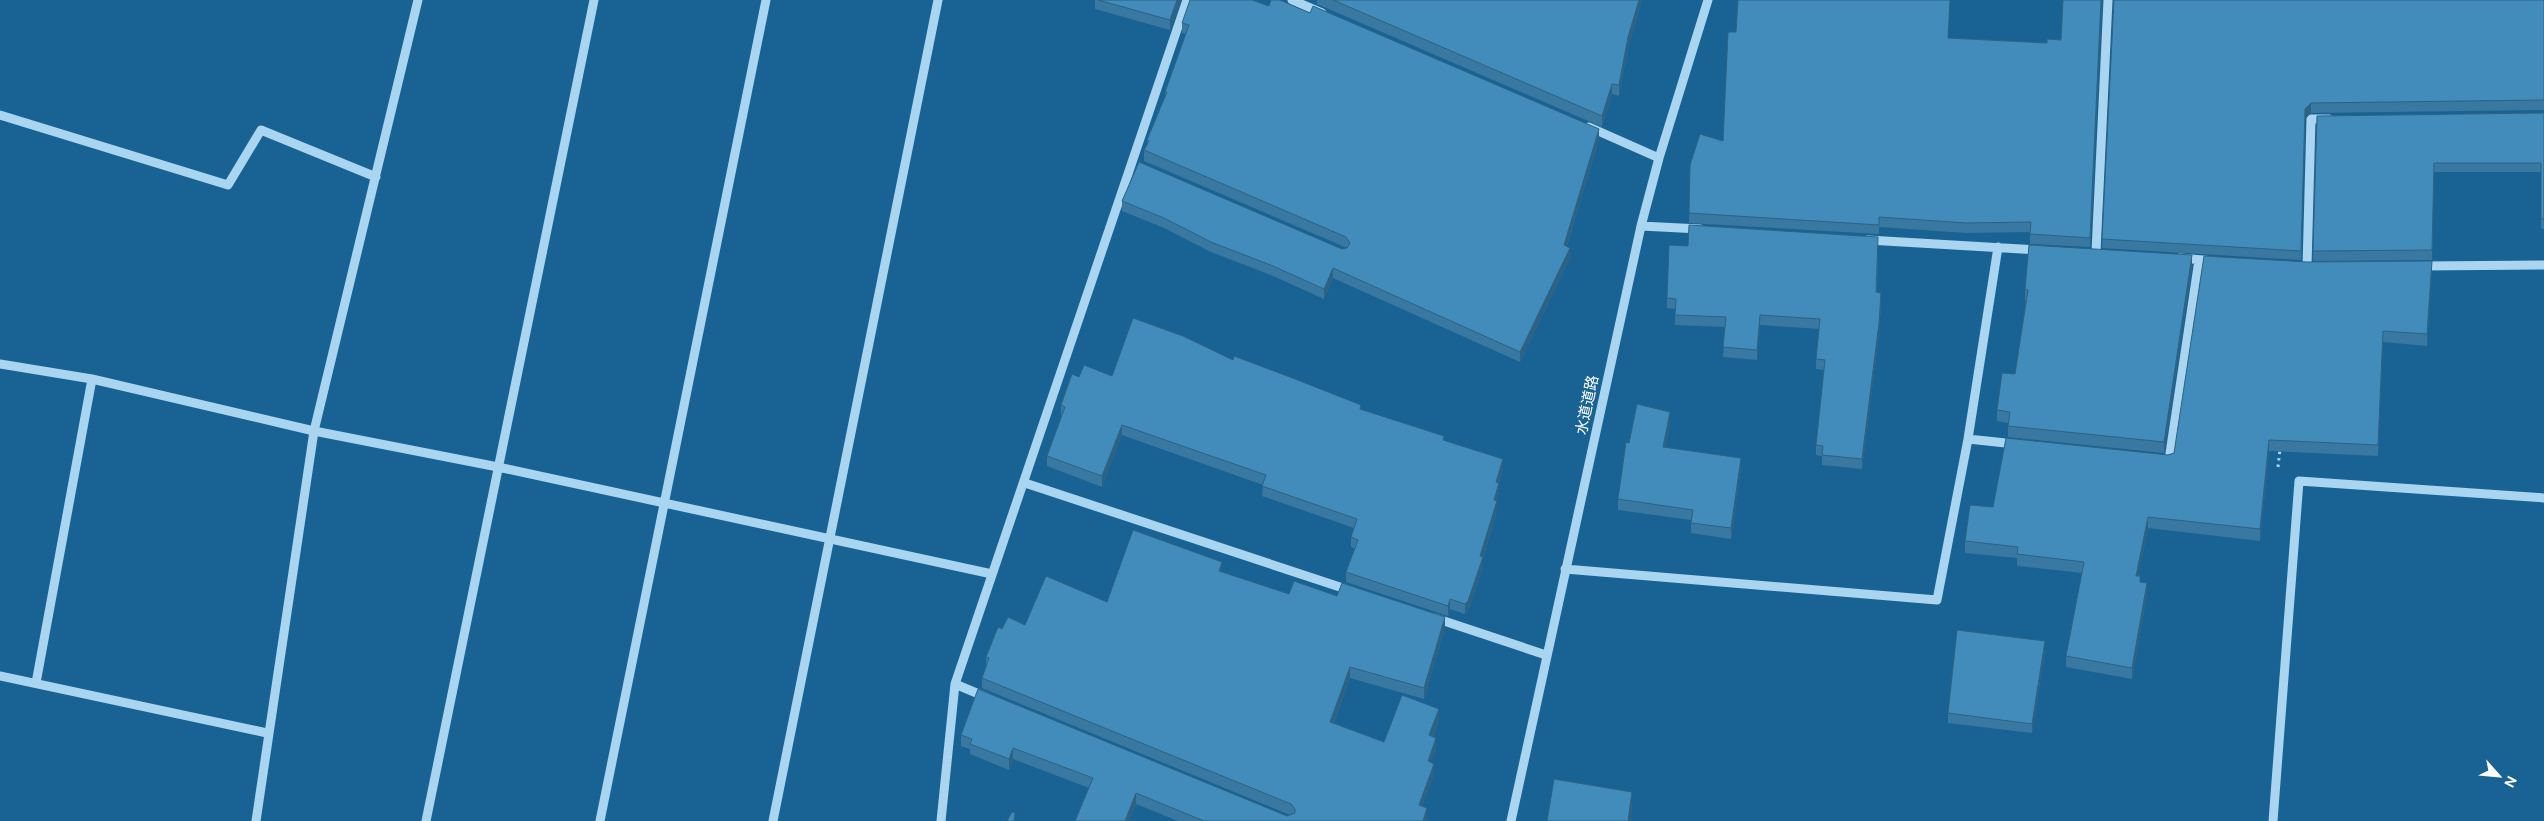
<svg xmlns="http://www.w3.org/2000/svg" width="2544" height="821" font-family="'DM Sans','Noto Sans JP',sans-serif">
<style>
.lines{fill:none;stroke-linecap:round;stroke-linejoin:round}
.path{stroke:#a9d5f0;stroke-width:3;stroke-dasharray:2.5 4;stroke-linecap:butt}
.minor{stroke:#a9d5f0;stroke-width:9}
.wall{fill:#3878a1}
.shaded-wall{fill:#2e6283}
.building{fill:#418cbb;stroke:#2e6283}
.labels{text-anchor:middle;stroke-width:5;stroke-linejoin:round;paint-order:stroke}
.street-label{font-size:15px;fill:#fff;stroke:#196394}
</style>
<rect width="100%" height="100%" fill="#196394"/>
<g class="lines">
<path class="path" d="M2278,467L2280,449"/>
<path class="minor" d="M1292,0L1322,13
M0,115L228,185L261,130L376,177
M1589,127L1659,158
M1641,226L1700,229
M1868,240L2039,250
M1998,247L1968,439L2015,444
M2096,252L2108,0
M2180,258L2214,261
M2422,266L2544,265
M2307,267L2311,119H2329
M0,364L92,379L314,431L498,467L992,574
M2164,460H2169L2199,260
M1025,483L1352,591
M1565,569L1937,600L1968,439
M1435,618L1546,655
M0,676L267,733
M36,683L92,379
M955,684L986,697
M256,821L314,431L418,0
M426,821L594,0
M600,821L766,0
M773,821L938,0
M941,821L955,684L1187,0
M1511,821L1641,226L1659,158L1708,0
M2273,821L2299,481L2544,498"/>
</g>
<path class="wall" d="M1095,0H1181L1170,30L1095,9Z
M1317,0H1642L1628,48L1619,96L1612,94L1602,127L1317,4Z
M1738,0H1950L1948,38L2047,43L2061,40L2063,0H2102L2090,247L2030,244V232L1966,233L1879,227V234L1689,223L1690,165L1723,141L1736,32Z
M2114,0H2544V110L2311,113L2305,119L2301,260L2102,248Z
M1182,23L1599,139L1567,246L1570,258L1520,362L1333,278L1324,299L1273,276L1211,252L1164,228L1122,211V201L1342,249L1347,248L1144,161V150L1147,145V140L1165,98V92L1186,34L1182,33Z
M2544,113V229H2541V172H2434L2432,260L2313,261L2317,116Z
M1688,246L1878,247L1877,292L1881,303L1879,333L1862,469L1822,465V456L1816,455V445L1824,370L1816,369V359L1819,329L1760,325L1757,360L1723,357L1725,327L1675,325V309L1667,308V298Z
M2192,266L2164,453L2008,437V423L1997,421V410L2015,374L2026,301H2025V289Z
M2432,272L2427,346L2383,342L2378,456L2269,451L2260,541L2148,528L2138,576L2140,582L2147,594L2132,679L2066,667V656L2082,573L2017,566V558L1965,553V541L1993,507L2174,453Z
M1233,360L1444,441L1503,469L1499,483V493L1496,501L1497,511L1483,558V567L1468,611L1465,614L1450,609L1448,616L1346,582V572L1355,549L1351,547V537L1354,528L1262,496L1263,485L1122,435L1102,487L1047,466V456L1062,416H1061V405L1079,377L1112,376Z
M1670,423L1665,447L1741,468L1731,539L1691,533V520L1618,510V499L1629,443Z
M1222,572L1289,594L1337,596L1445,628L1424,699L1350,678L1334,723L1384,742L1439,720L1433,737L1436,749L1431,762L1434,775L1422,806L1427,819V821H1178L1136,804L1129,821H1075L1089,788L1013,759L1009,770L970,754V749L961,746V735L1287,816L1290,815L982,688V678L986,668V657L1002,629L1025,625Z
M2045,650L2032,733L1948,723V713Z"/>
<path class="shaded-wall" d="M1177,0H1181L1170,30V20Z
M1639,0H1642L1628,48L1619,96V85L1628,37Z
M2101,0H2102L2090,247V238Z
M1612,84V94L1602,127V116Z
M2311,103V113L2305,119L2301,260L2305,109Z
M1599,129V139L1564,255V245Z
M1570,248V258L1520,362V352Z
M2192,255V266L2164,453V442Z
M2432,261V272L2427,346V334Z
M1333,268V278L1324,299V289Z
M1881,293L1879,333L1862,469V459Z
M1760,315V325L1757,360V350Z
M2383,331V342L2378,456V445Z
M1670,412V423L1663,457V447Z
M1122,425V435L1102,487V476Z
M2269,440V451L2260,541V529Z
M1741,458V468L1731,539V528Z
M1503,459V469L1496,492V482Z
M1499,483V493L1494,510V500Z
M1497,501V511L1483,558V567L1468,611L1465,614V604Z
M2148,517V528L2136,587V576Z
M1222,562V573L1219,571Z
M2147,583V594L2132,679V668Z
M1450,599V609L1448,616V606Z
M1445,617V628L1424,699V688Z
M2045,641V650L2032,733V724Z
M1350,667V678L1330,733V722Z
M1439,709V720L1429,746V735Z
M1436,738V749L1428,772V761Z
M1013,748V759L1009,770V759Z
M1434,764V775L1419,816V805Z
M1632,792V811L1631,821H1628Z
M1136,793V804L1129,821H1125Z
M1427,808V821H1423Z"/>
<path class="building" d="M1098,0H1177L1170,20Z
M1190,0H1252L1269,6L1271,0H1280L1310,13L1313,6L1599,129L1564,245L1570,248L1520,352L1333,268L1324,289L1273,266L1211,242L1164,218L1122,201L1139,162L1342,249L1347,248L1350,243L1346,237L1144,150L1149,141L1147,140L1167,92H1165L1189,25L1182,23Z
M1333,0H1639L1628,37L1619,85L1612,84L1602,116Z
M1738,0H1950L1948,38L2047,43V39L2061,40L2063,0H2101L2090,238L2030,234L2031,222L1966,223L1879,217V225L1689,213L1690,165L1700,134L1723,141L1728,32H1736Z
M2114,0H2544V100L2311,103L2305,109L2301,251L2102,239Z
M2544,113V219H2541V163H2434L2432,250L2313,251L2317,116Z
M1689,225L1878,237L1876,292L1881,293L1879,323L1862,459L1822,455L1823,446L1816,445L1825,360L1816,359L1820,319L1760,315L1757,350L1723,347L1726,317L1675,315L1676,299L1667,298L1669,245L1688,246Z
M2029,245L2192,255L2164,442L2008,426L2010,412L1997,410L2002,373L2015,374L2028,290L2025,289Z
M2204,256L2307,262L2432,261L2427,334L2383,331L2378,445L2269,440L2260,529L2148,517L2136,576H2140V582L2147,583L2132,668L2066,656L2084,562L2017,554L2018,547L1965,541L1970,505L1993,507L2006,438L2168,455L2174,453Z
M1133,318L1183,336L1233,360L1234,356L1290,377L1361,405L1360,409L1444,436L1443,440L1503,459L1496,482L1499,483L1494,500L1497,501L1480,556L1483,557L1468,601L1465,604L1450,599L1448,606L1346,572L1358,540L1351,537L1357,519L1262,486L1266,475L1122,425L1102,476L1047,456L1065,407L1061,405L1072,374L1079,377L1084,365L1112,376Z
M1637,404L1670,412L1663,447L1741,458L1731,528L1691,523L1693,510L1618,499L1626,442L1629,443Z
M1133,530L1222,562L1219,571L1289,594L1294,581L1337,596L1342,583L1445,617L1424,688L1350,667L1330,722L1384,742L1402,695L1439,709L1429,735L1436,738L1428,761L1434,764L1419,805L1427,808L1423,821H1204L1136,793L1125,821H1075L1093,778L1013,748L1009,759L970,744L972,739L961,735L978,689L1287,816L1295,813V809L1291,804L982,678L989,658L986,657L998,627L1002,629L1008,617L1025,625L1046,576L1107,602Z
M1957,630L2045,641L2032,724L1948,713Z
M1554,779L1632,792L1628,821H1547Z
M1012,812L1015,813L1014,821H1007Z"/>
<g class="labels">
<g class="street-label">
<text transform="translate(1587 405) rotate(-78)" y="5">水道道路</text>
</g>
</g>
<g transform="translate(2499 776) rotate(117)" stroke="#196394" stroke-width="4" paint-order="stroke">
<path d="M0-4L9 19L0 12L-9 19Z" fill="#ffffff"/>
<text y="-8" font-size="14" font-weight="bold" text-anchor="middle" fill="#ffffff">N</text>
</g>
</svg>
